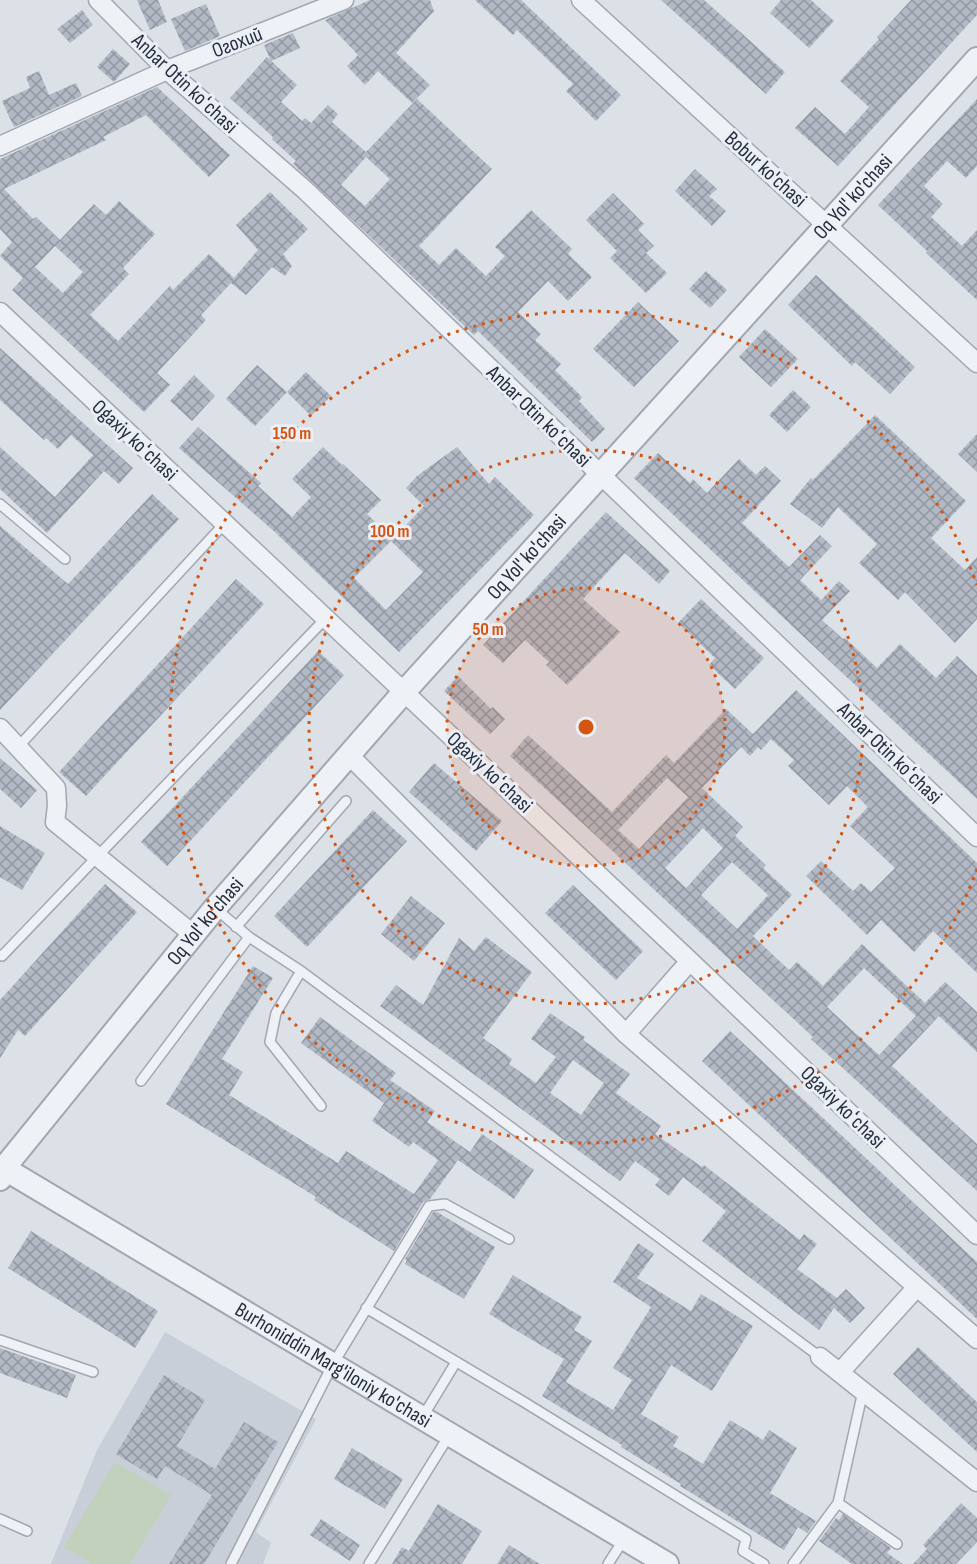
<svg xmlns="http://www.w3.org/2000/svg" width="977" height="1564" font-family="'Sofia Sans Condensed',sans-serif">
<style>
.built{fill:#c9cfd9}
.green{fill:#c1d1bc}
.building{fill:url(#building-cross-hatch);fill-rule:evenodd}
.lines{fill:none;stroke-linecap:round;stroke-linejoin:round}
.service-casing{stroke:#a1a7b1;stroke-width:12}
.minor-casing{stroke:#a1a7b1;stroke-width:21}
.tertiary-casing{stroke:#a1a7b1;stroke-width:26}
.service{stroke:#eef1f5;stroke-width:9}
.minor{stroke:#eef1f5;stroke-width:18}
.tertiary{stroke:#eef1f5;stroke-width:22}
.ring{fill:none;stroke:#d45511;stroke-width:3;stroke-dasharray:3 6}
.labels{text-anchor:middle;stroke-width:6;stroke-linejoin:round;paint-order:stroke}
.street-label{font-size:21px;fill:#252e3e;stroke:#ebeff5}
.centre{fill:#d45511;stroke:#ebeff5;stroke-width:3}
.ring-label{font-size:18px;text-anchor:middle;font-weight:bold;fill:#d45511;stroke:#ebeff5;stroke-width:6;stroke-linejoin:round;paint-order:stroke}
</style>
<defs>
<pattern id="building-cross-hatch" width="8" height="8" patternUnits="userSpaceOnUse" patternTransform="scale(1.5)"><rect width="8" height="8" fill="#b3b9c4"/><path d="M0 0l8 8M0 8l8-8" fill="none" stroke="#9197a1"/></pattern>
</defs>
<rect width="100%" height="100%" fill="#dce0e7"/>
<path class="built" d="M165,1332L316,1419L256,1532L271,1543L263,1564H51L97,1450Z"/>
<path class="green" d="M115,1462L171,1495L130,1564H92L64,1547Z"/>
<path class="building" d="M137,0H158L167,22L150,30Z
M370,0H430L434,11L396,53L430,85L412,103L378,71L365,85L347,66L358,55L325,20Z
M475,0H521L621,95L596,121L566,91L573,84L517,30L513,35Z
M661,0H704L785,72L766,94Z
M781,0H811L834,21L809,48L770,13Z
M911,0H977V15L838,166L795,128L815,107L845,134L869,107L840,81L879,39L877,37Z
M206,4L220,36L185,51L171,19Z
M82,10L93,25L70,43L57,29Z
M293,33L300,48L271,61L264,45Z
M113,49L130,64L114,82L97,67Z
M267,57L297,85L281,102L302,121L305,118L311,123L328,105L338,114L332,122L366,152L417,99L492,169L419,246L439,265L456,248L486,276L505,256L495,247L531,210L572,249L568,254L592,277L568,301L548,281L518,312L541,334L535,340L561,364L555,370L582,397L579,401L605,429L592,442L478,331L474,335L293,164L296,161L272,139L273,137L230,98ZM366,157L390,179L365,206L341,185Z
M39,71L49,95L76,83L82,96L14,127L2,101L30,88L26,77Z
M157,87L230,155L209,177L146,115L103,137L106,140L4,189L33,219L36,217L60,240L94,204L106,215L119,201L155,234L123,268L129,274L90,315L118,341L170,286L173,290L209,254L234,278L258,250L236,225L270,192L308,229L283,254L292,266L285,276L272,267L246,295L231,283L201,315L206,320L157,373L170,385L144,412L12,290L23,278L0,256L12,242L0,229V159ZM55,246L83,272L63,293L35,267Z
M977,99V166L966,178L947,161L924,186L943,204L931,217L962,246L977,230V300L926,253L927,251L878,205Z
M695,169L717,189L709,196L726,211L712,226L675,191Z
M613,193L644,224L638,230L654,246L646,253L667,273L646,293L610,258L617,251L586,220Z
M706,271L727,290L710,308L689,289Z
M816,275L915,367L890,394L855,362L852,366L788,305Z
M638,302L679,341L634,387L593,349Z
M765,329L798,359L771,387L739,357Z
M0,348L133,468L119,484L104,471L47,533L0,489V447L55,497L93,455L71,435L58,449L46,438L44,440L0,400Z
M257,365L287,392L255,426L226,399Z
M306,372L331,396L311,416L287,392Z
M194,375L215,396L192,421L170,401Z
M793,390L811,407L787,432L769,415Z
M875,415L966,501L931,538L965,570L977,557V619L955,643L905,592L898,600L859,563L877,544L838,507L822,528L790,504L811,478L813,480Z
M198,427L261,483L258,486L292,517L311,497L292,479L323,447L342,465L343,464L381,500L367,514L393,539L424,506L406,488L417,476L457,447L489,484L495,477L534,515L399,652L276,533L179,448ZM393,539L391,541L423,572L386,610L354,578Z
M977,434V472L958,454Z
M658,453L690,483L693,479L707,493L739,459L756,475L765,466L781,481L742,523L789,567L820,535L832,546L800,580L821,600L839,581L850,591L822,620L843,639L845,638L877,668L900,644L936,678L957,656L977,675V799L634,478Z
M152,494L179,519L0,710V526L68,584Z
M606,512L670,571L659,584L625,553L583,599L620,632L567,685L546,665L549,662L525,640L503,663L483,645Z
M236,579L264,604L86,796L59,772Z
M701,599L764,658L735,689L709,665L715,658L678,623Z
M318,651L344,675L167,866L141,842Z
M458,676L491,709L493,707L505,719L490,734L444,691Z
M796,690L977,863V973L933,931L914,952L881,920L867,935L806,876L821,861L853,891L861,883L871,892L895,868L850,826L868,807L847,786L829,805L788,766L794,760L771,739L761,750L758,747L750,756L741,747L702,788L743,827L735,836L766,865L763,868L792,895L753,936L789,970L797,962L823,986L862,944L925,1003L945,982L977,1012V1052L939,1016L892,1066L977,1144V1191L811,1039L813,1037L510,756L528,735L612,812L666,755L674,763L726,709L753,734ZM667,778L688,797L639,849L618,830ZM703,828L723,848L686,888L665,868ZM732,862L768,895L737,929L701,895ZM864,968L916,1016L879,1055L827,1007Z
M0,758L37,790L21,808L0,789Z
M434,763L502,821L476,851L409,792Z
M373,810L407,841L307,947L274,916Z
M0,826L45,853L22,890L0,877Z
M105,884L137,912L25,1036L18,1030L0,1058V1000Z
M573,885L643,951L616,980L545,913Z
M411,896L445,923L414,961L381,934Z
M486,937L532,972L483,1038L512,1059L509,1064L536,1083L556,1057L531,1039L550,1013L585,1037L583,1040L630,1074L616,1093L661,1126L655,1134L702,1167L704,1165L800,1240L804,1234L817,1244L797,1269L837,1298L846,1289L865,1308L850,1323L834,1308L819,1330L702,1241L726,1211L683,1177L669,1196L655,1185L660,1179L635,1161L620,1181L380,1006L396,985L423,1005L459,938L474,951ZM573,1060L604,1083L581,1115L550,1093Z
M253,966L273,978L222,1059L243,1072L229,1095L338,1163L346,1151L414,1194L438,1160L413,1142L409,1147L372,1121L384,1103L301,1043L320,1017L396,1073L390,1080L435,1111L427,1122L470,1152L482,1134L534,1170L514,1199L458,1160L430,1199L423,1202L394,1251L314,1200L316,1197L166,1104Z
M730,1031L977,1262V1319L702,1061Z
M433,1212H437L495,1247L464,1299L405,1264L407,1260L405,1259Z
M31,1231L158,1311L135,1348L8,1268Z
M638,1243L654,1254L637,1278L691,1311L701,1294L753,1326L712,1391L671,1365L641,1414L679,1437L673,1446L703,1464L730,1420L763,1440L769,1430L797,1448L770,1493L816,1521L807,1533L798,1527L784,1550L680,1486L681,1484L621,1447L622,1445L542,1396L564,1359L489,1314L513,1275L582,1317L574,1330L592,1341L566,1382L613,1410L632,1380L613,1368L651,1307L613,1282Z
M918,1347L977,1402V1452L893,1374Z
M0,1348L76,1375L67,1398L0,1373Z
M164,1375L205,1400L177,1446L215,1469L244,1422L278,1442L204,1564H169L212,1495L165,1466L157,1479L116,1454Z
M352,1448L403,1479L385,1509L334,1479Z
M961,1503L977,1518V1542L956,1564H913L927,1549L923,1545Z
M438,1504L482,1531L462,1564H392L402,1547L409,1551Z
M843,1514L891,1548L887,1553L903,1564H852L819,1541L836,1518L839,1520Z
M321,1519L360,1545L350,1561L310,1535Z
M509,1545L540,1564H497Z"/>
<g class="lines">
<g class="service-casing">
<path id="service" d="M0,504L65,559
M18,747L224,524
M215,908L249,937L301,971L820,1357
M236,927L346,801
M0,955L2,956L326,618
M301,971L276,1013L270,1042L321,1106
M141,1081L249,937
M366,1308L524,1402L746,1539L743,1551L764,1564
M0,1340L93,1372
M422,1418L456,1362
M838,1503L897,1544
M0,1519L27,1531
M231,1564L333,1364L429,1206L445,1204L509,1239
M369,1564L450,1434
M608,1564L624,1539
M793,1564L838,1503L863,1391"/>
</g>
<g class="minor-casing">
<path id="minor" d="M98,0L167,70L305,190L977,837
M581,0L977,363
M0,146L167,70L344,0
M0,312L690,961L977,1235
M0,728L56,788L57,806L55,822L194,935
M349,755L626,1034L977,1339
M626,1034L690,961
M820,1357L977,1482
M841,1371L917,1287"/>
</g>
<g class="tertiary-casing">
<g id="tertiary">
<path id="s1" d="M0,1166L667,1564"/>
<path id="s2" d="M0,1179L4,1168L215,908L404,692L977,59"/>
</g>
</g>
<use href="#service" class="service"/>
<use href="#minor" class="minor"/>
<use href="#tertiary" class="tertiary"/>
</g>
<circle cx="586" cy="727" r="139" fill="#d45511" fill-opacity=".12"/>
<g class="ring">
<circle cx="586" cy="727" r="139"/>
<circle cx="586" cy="727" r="277"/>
<path d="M977 869A416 416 0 1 1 977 585"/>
</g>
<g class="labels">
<g class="street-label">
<text transform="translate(237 42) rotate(-21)" y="7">Огохий</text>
<text transform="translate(185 83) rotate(43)" y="7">Anbar Otin koʻchasi</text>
<text transform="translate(766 169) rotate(42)" y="7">Bobur ko'chasi</text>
<text dy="7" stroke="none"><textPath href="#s2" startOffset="1302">Oq Yol' ko'chasi</textPath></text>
<text transform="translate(539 416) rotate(44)" y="7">Anbar Otin koʻchasi</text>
<text transform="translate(135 440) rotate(43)" y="7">Ogaxiy koʻchasi</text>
<text dy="7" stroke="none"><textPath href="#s2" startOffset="816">Oq Yol' ko'chasi</textPath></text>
<text transform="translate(890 753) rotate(44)" y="7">Anbar Otin koʻchasi</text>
<text transform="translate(490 772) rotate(43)" y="7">Ogaxiy koʻchasi</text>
<text dy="7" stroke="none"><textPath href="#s2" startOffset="330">Oq Yol' ko'chasi</textPath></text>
<text transform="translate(843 1107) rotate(44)" y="7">Ogaxiy koʻchasi</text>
<text dy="7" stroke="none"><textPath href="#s1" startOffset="388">Burhoniddin Marg'iloniy ko'chasi</textPath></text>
</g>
</g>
<circle cx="586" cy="727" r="9" class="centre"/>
<g class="ring-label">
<text x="292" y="439">150 m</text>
<text x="390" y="537">100 m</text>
<text x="488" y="635">50 m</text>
</g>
</svg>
